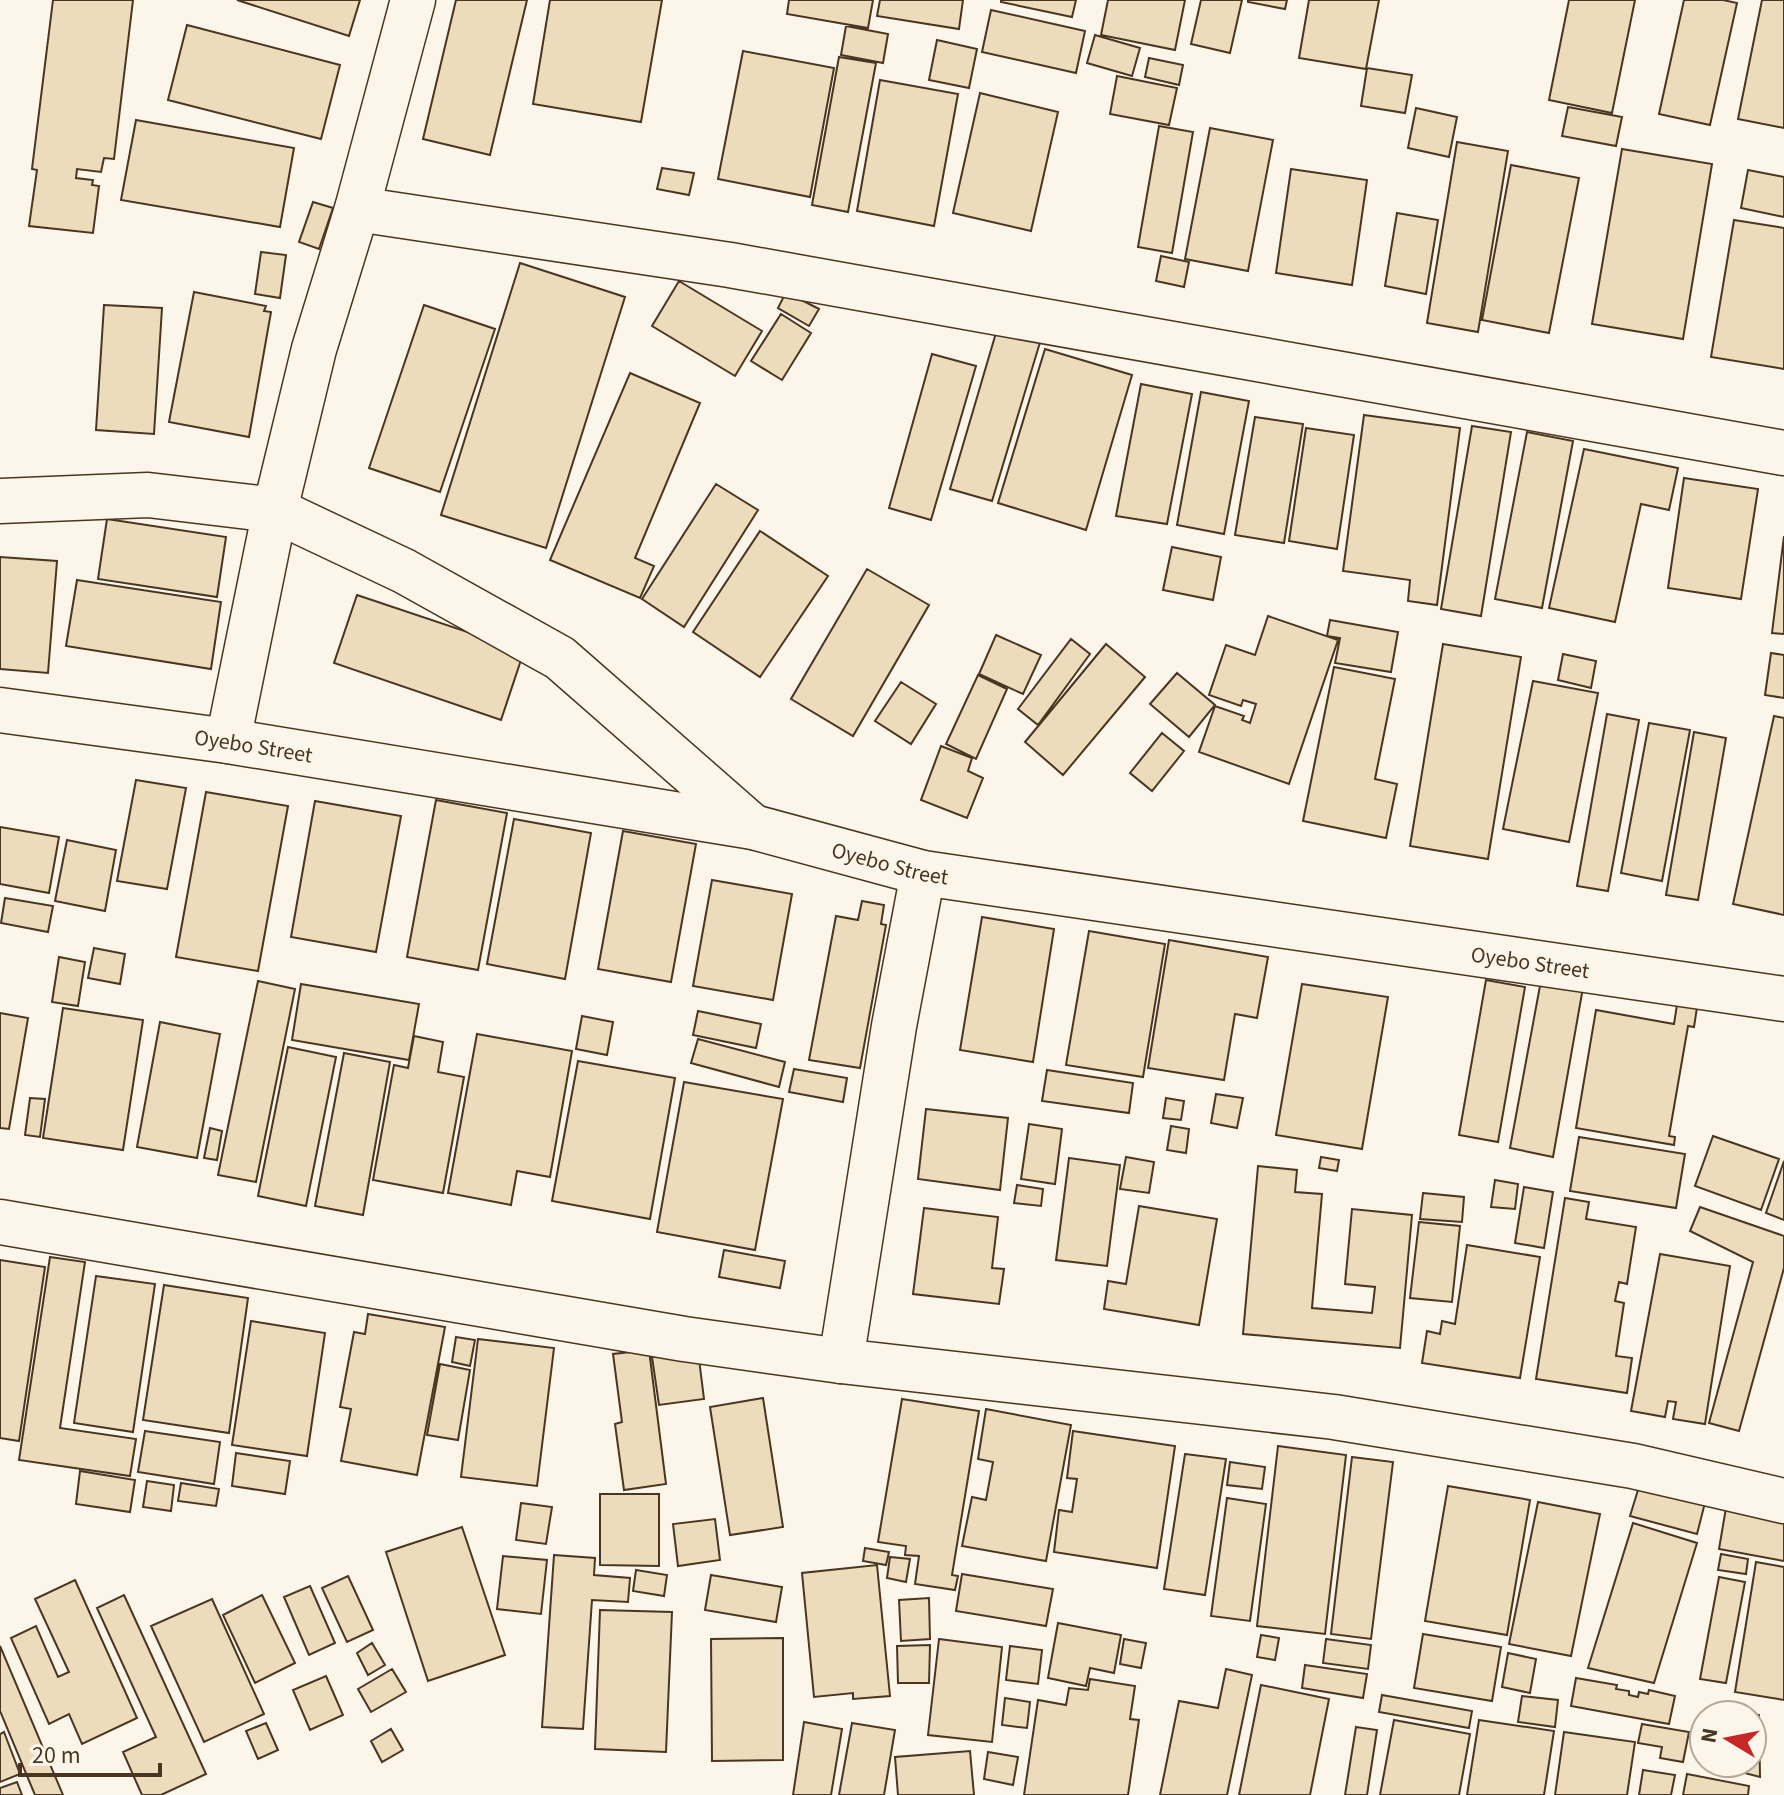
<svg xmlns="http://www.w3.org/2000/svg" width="1784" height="1795" font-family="'Source Sans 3',sans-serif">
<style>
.building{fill:#ecdcbc;stroke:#4a3520;stroke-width:2}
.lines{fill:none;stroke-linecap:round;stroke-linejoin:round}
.minor-casing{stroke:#4a3520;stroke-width:47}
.minor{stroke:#fbf6e9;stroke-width:44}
.labels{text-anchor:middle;stroke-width:6;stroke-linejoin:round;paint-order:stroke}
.street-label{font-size:22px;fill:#4a3520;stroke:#fbf6e9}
</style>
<rect width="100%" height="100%" fill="#fbf6e9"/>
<path class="building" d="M53,0H133L114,159L104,158L101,172L77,169L76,178L93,180L92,185L99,186L93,233L29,226L37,170L32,169Z
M237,0H360L349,36Z
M456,0H527L490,155L423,139Z
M550,0H662L641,122L533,104Z
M789,0H873L868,28L787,14Z
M880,0H963L959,29L877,16Z
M1001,0H1076L1072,17L1001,2Z
M1108,0H1185L1175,50L1101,35Z
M1201,0H1242L1230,53L1191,44Z
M1248,0H1287L1285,9L1248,2Z
M1309,0H1379L1366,69L1299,58Z
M1569,0H1635L1612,113L1549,100Z
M1684,0H1723L1737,3L1710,125L1659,114Z
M1762,0H1784V128L1738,119Z
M991,10L1085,31L1076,73L982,52Z
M187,25L340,65L321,139L168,100Z
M846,26L888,34L883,63L841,55Z
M1095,35L1140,48L1132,76L1087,63Z
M937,40L977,49L969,88L929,80Z
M743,51L834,68L810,197L718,179Z
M839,57L876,63L848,212L812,205Z
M1149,58L1183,65L1179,85L1145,77Z
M1367,68L1412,75L1405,113L1361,106Z
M1117,76L1177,88L1169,125L1110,114Z
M880,80L958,94L934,226L857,211Z
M980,93L1058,112L1031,231L953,213Z
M1568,107L1622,117L1616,146L1562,136Z
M1416,108L1457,117L1449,157L1408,148Z
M136,120L294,148L280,227L121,200Z
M1159,126L1193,132L1172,253L1138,247Z
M1210,128L1273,140L1248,271L1185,259Z
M1457,142L1508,151L1478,332L1427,323Z
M1622,149L1712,164L1683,339L1592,324Z
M1511,165L1579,178L1549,333L1482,320Z
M662,168L694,173L689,195L657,189Z
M1291,169L1367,180L1352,285L1276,273Z
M1748,170L1784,177V217L1741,208Z
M313,202L333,208L319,249L299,242Z
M1397,213L1438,220L1426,294L1385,286Z
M1734,220L1784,228V369L1711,357Z
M261,252L286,255L280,298L255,294Z
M1161,256L1189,262L1184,287L1156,281Z
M520,263L625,297L546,548L441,515Z
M679,281L762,331L735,376L652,326Z
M194,292L266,306L264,311L271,312L249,437L169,422Z
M786,292L819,309L809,326L778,308Z
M104,305L162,308L154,434L96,430Z
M424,305L495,329L440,492L369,468Z
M781,314L811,333L782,380L751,361Z
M998,326L1041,339L992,501L950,489Z
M1045,349L1132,375L1086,530L998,503Z
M932,354L976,366L931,520L889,508Z
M630,373L700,403L635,558L654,566L640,598L550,560Z
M1141,384L1192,394L1167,524L1116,516Z
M1201,392L1249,401L1224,534L1177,525Z
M1364,415L1460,428L1437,605L1408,601L1410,580L1343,571Z
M1255,417L1303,424L1284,543L1235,535Z
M1472,426L1511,432L1481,616L1441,609Z
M1306,428L1354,435L1337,549L1289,541Z
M1527,432L1573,441L1542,608L1495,599Z
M1584,449L1678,468L1669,510L1641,504L1615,622L1549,608Z
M1684,478L1758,489L1741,599L1668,588Z
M716,484L758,510L684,627L642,599Z
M107,519L226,537L217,597L98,579Z
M760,531L828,576L760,677L693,632Z
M1784,536V634L1772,633Z
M1172,547L1221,557L1213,600L1163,590Z
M0,557L57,561L48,673L0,669Z
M867,569L929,605L853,736L791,699Z
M77,580L221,602L211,669L66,646Z
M357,595L524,651L501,720L334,663Z
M1268,616L1338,640L1289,784L1199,752L1215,706L1244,716L1242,720L1250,723L1256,704L1243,700L1241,706L1209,695L1226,645L1255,655Z
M1330,620L1398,632L1391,672L1335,663L1340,638L1327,636Z
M996,635L1041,655L1023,694L979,674Z
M1071,639L1090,654L1038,725L1018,709Z
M1106,644L1145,677L1063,775L1025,742Z
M1443,644L1521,657L1488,859L1410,846Z
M1771,653L1784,655V698L1765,695Z
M1563,654L1596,661L1591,688L1558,680Z
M1334,667L1395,679L1375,779L1397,784L1386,838L1303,821Z
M1177,673L1215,705L1189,737L1150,704Z
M978,675L1007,689L976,759L946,744Z
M1533,681L1598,693L1569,842L1503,829Z
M901,682L936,704L911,744L875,721Z
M1607,714L1639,720L1608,891L1577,886Z
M1774,716L1784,718V915L1733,904Z
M1649,723L1690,730L1662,881L1621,873Z
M1694,732L1726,738L1698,900L1666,895Z
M1162,733L1184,751L1152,791L1130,773Z
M941,746L972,758L968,771L983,778L967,818L921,800Z
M136,780L186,788L167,889L117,881Z
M206,792L288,806L258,971L176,957Z
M436,800L507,813L478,970L407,957Z
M315,801L401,816L376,952L291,937Z
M514,819L591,833L565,979L487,964Z
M0,827L59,837L49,893L0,884Z
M623,831L696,844L671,982L598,969Z
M67,840L116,850L105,911L55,901Z
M712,880L792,894L773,1000L693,986Z
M5,898L53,906L48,932L1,923Z
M862,901L884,905L881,924L886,925L860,1068L809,1060L836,916L858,920Z
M982,917L1054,929L1033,1062L960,1050Z
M1089,931L1165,944L1143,1077L1066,1065Z
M1169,940L1268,957L1257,1018L1235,1014L1224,1080L1148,1068Z
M94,948L125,954L120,984L88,978Z
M59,957L85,962L78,1006L52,1002Z
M1542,975L1584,982L1553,1157L1510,1148Z
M1486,980L1525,987L1498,1142L1459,1135Z
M258,981L295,989L256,1182L218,1175Z
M301,984L419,1004L409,1060L292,1040Z
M1302,984L1388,997L1362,1149L1276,1135Z
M1678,998L1698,1001L1694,1027L1688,1026L1669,1136L1675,1137L1674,1145L1576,1128L1596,1010L1674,1024Z
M63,1008L143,1020L123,1150L43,1138Z
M698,1011L761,1024L756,1048L693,1035Z
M0,1013L28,1018L9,1129L0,1128Z
M582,1016L613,1022L607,1055L576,1049Z
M160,1022L220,1034L197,1158L137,1147Z
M477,1034L572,1051L550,1177L517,1171L511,1205L448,1193Z
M414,1036L443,1042L438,1072L464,1077L443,1193L373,1180L394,1065L408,1068Z
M698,1039L785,1062L779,1087L691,1063Z
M288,1047L336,1057L306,1206L258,1196Z
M344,1053L390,1062L363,1215L315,1206Z
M578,1061L675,1078L650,1219L552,1201Z
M794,1069L847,1078L843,1102L789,1092Z
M1047,1070L1133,1083L1129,1113L1042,1101Z
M684,1082L783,1099L755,1250L657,1232Z
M1216,1094L1243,1098L1237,1128L1211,1123Z
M30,1098L45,1099L40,1137L25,1135Z
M1166,1098L1184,1101L1181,1120L1163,1118Z
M926,1109L1008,1118L1000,1190L918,1179Z
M1029,1124L1062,1129L1055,1184L1021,1179Z
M1171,1126L1189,1129L1186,1153L1167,1150Z
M210,1128L222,1131L217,1160L204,1158Z
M1713,1136L1779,1159L1761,1210L1695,1186Z
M1579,1137L1685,1154L1676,1208L1570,1191Z
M1126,1157L1154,1162L1149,1193L1120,1189Z
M1321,1157L1339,1160L1337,1171L1319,1168Z
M1069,1158L1120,1165L1107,1266L1056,1260Z
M1784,1161V1220L1766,1213Z
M1258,1166L1297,1170L1295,1192L1322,1194L1312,1308L1372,1313L1375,1287L1345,1284L1352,1209L1412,1215L1400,1348L1243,1334Z
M1495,1180L1518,1184L1515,1209L1491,1207Z
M1017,1185L1043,1189L1041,1206L1014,1203Z
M1524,1187L1553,1192L1544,1248L1515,1243Z
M1423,1193L1464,1197L1462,1222L1420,1219Z
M1565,1198L1589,1202L1586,1219L1636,1227L1627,1284L1619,1282L1615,1301L1624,1303L1616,1356L1632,1358L1627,1393L1536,1379Z
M1139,1206L1217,1219L1199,1325L1104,1309L1108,1281L1126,1284Z
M1700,1207L1784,1236V1268L1739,1431L1709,1423L1753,1262L1690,1231Z
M924,1208L998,1217L992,1268L1004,1269L999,1304L913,1294Z
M1419,1222L1460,1226L1452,1302L1410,1298Z
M1467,1245L1540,1257L1520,1378L1422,1363L1427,1331L1440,1334L1442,1321L1455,1324Z
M724,1250L785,1261L780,1288L719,1277Z
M1660,1254L1730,1266L1705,1424L1673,1419L1676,1402L1668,1401L1665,1417L1631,1411Z
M50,1257L85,1262L60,1428L136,1439L130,1476L19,1460Z
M0,1260L45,1267L19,1441L0,1438Z
M96,1276L155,1284L133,1432L74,1423Z
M164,1285L248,1298L229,1433L143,1420Z
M368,1314L445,1327L417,1475L341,1461L351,1409L340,1407L354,1332L365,1334Z
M251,1321L325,1333L307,1456L232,1445Z
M456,1337L475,1340L470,1366L452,1362Z
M478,1339L554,1348L537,1486L461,1477Z
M649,1350L666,1484L624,1490L615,1424L622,1422L613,1354Z
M698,1351L704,1399L659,1405L652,1357Z
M440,1364L470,1370L458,1440L427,1435Z
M763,1398L783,1527L730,1535L710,1407Z
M902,1399L979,1411L952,1575L958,1576L955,1590L915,1584L919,1556L905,1555L906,1546L878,1542Z
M986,1409L1071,1425L1046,1561L962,1546L972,1497L986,1500L993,1462L978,1459Z
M145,1431L220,1442L214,1484L138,1472Z
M1073,1431L1175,1446L1157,1568L1054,1552L1059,1510L1072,1512L1077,1479L1067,1478Z
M1278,1446L1346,1455L1325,1634L1257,1626Z
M236,1453L290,1461L285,1494L232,1486Z
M1185,1454L1226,1459L1205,1595L1164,1589Z
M1352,1457L1393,1462L1371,1639L1331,1634Z
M1230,1462L1265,1467L1262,1489L1227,1485Z
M80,1471L135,1480L130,1512L76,1504Z
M1642,1477L1707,1495L1697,1534L1630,1516Z
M147,1481L174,1485L171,1511L143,1507Z
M181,1483L219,1489L216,1506L178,1501Z
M1448,1486L1530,1500L1507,1635L1425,1621Z
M600,1494H659V1566L600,1565Z
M1227,1498L1266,1504L1250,1621L1211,1616Z
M1538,1502L1600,1514L1571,1656L1509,1644Z
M1727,1502L1784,1512V1561L1719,1549Z
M521,1503L552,1507L546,1544L516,1540Z
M715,1519L720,1560L678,1566L673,1524Z
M1633,1523L1697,1543L1654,1683L1588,1668Z
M462,1527L505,1655L428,1681L386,1552Z
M865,1548L889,1552L886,1565L863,1561Z
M1721,1554L1748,1559L1746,1574L1718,1570Z
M554,1555L595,1558L594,1575L630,1578L628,1602L592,1600L583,1729L542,1727Z
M503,1556L547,1560L541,1614L497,1609Z
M890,1557L910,1559L906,1582L887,1578Z
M1756,1562L1784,1567V1700L1735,1692Z
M877,1565L890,1696L853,1699V1693L814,1697L802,1573Z
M636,1570L667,1575L664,1596L633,1591Z
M962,1574L1053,1589L1046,1626L956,1611Z
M711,1575L782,1587L776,1622L705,1610Z
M348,1576L373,1630L347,1642L322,1588Z
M1719,1577L1745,1582L1726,1683L1700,1679Z
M75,1580L137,1718L82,1744L69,1714L49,1724L11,1638L36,1626L58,1677L69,1672L35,1599Z
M310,1586L335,1643L309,1655L284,1597Z
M124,1595L206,1774L161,1795H142L123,1752L156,1737L97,1608Z
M262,1595L295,1663L255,1683L223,1615Z
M929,1598L930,1639L901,1641L899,1600Z
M212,1599L264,1714L204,1742L151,1626Z
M600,1610L672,1612L666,1752L595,1749Z
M1058,1623L1121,1635L1114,1673L1090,1668L1086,1686L1048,1678Z
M1423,1634L1501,1647L1492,1701L1414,1688Z
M1261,1635L1279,1638L1275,1660L1257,1657Z
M783,1638V1760L712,1761L711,1639Z
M939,1639L1002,1647L992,1742L928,1735Z
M1124,1639L1146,1643L1141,1668L1120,1664Z
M1326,1639L1371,1645L1368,1669L1323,1663Z
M372,1643L385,1665L368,1675L357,1653Z
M930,1645L929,1683H898L897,1646Z
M0,1646L63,1795H35L0,1711Z
M1010,1646L1042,1650L1038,1684L1006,1680Z
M1508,1653L1536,1659L1530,1693L1502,1687Z
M1305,1665L1367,1674L1363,1698L1302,1688Z
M392,1669L406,1692L371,1712L358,1689Z
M1226,1669L1252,1675L1227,1795H1160L1179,1701L1218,1708Z
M326,1676L343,1715L310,1730L293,1690Z
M1576,1678L1617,1685L1616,1689L1629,1691V1695L1638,1697L1639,1692L1648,1694L1649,1690L1675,1696L1669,1724L1571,1706Z
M1090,1679L1135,1686L1130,1719L1139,1720L1128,1795H1024L1038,1700L1066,1705L1069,1688L1088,1690Z
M1261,1685L1329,1699L1310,1795H1239Z
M1382,1695L1472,1711L1469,1728L1379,1712Z
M1522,1696L1558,1700L1555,1727L1518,1722Z
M1005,1698L1030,1702L1027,1728L1002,1725Z
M1714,1707L1759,1715L1760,1777L1706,1763H1752V1715H1713Z
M1394,1720L1470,1734L1459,1795H1380Z
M1479,1720L1554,1731L1544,1795H1467Z
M804,1722L842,1729L831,1795H793Z
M266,1723L278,1750L258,1759L246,1731Z
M852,1723L895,1730L884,1795H839Z
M1642,1724L1689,1732L1683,1762L1660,1758L1662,1747L1638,1743Z
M1356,1727L1377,1730L1367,1795H1345Z
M391,1729L403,1750L382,1762L371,1741Z
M4,1732L20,1774L0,1782V1734Z
M1564,1732L1635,1742L1627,1795H1555Z
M970,1751L974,1795H898L895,1757Z
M988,1752L1018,1757L1013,1785L984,1779Z
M1643,1770L1675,1775L1671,1795H1639Z
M1687,1774L1749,1786L1748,1795H1683Z
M17,1782L22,1795H0V1788Z"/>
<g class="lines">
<g class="minor-casing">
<g id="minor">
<path d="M357,209L730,265L1784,453"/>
<path d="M0,501L148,495L275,510L404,571L560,658L753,827"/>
<path id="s1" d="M0,710L228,741L753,827L923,873L1784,999"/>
<path d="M228,741L275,510L314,349L357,209L413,0"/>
<path d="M0,1222L684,1339L841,1361L1334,1417L1633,1466L1784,1501"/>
<path d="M841,1361L894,1026L923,873"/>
</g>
</g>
<use href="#minor" class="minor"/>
</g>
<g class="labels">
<g class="street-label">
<text dy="8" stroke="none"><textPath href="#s1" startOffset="256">Oyebo Street</textPath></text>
<text dy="8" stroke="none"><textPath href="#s1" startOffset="904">Oyebo Street</textPath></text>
<text dy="8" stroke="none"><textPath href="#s1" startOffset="1552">Oyebo Street</textPath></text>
</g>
</g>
<g transform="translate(1728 1739) rotate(280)"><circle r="38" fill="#fbf6e9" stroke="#b4a999" stroke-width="2"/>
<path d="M0-6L14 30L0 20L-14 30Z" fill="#c62828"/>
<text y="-12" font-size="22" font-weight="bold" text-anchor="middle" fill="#4a3520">N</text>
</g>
<path d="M20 1763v12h140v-12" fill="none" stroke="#4a3520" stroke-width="4"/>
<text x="32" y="1763" font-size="24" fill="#4a3520" stroke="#fbf6e9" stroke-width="6" paint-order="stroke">20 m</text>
</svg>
